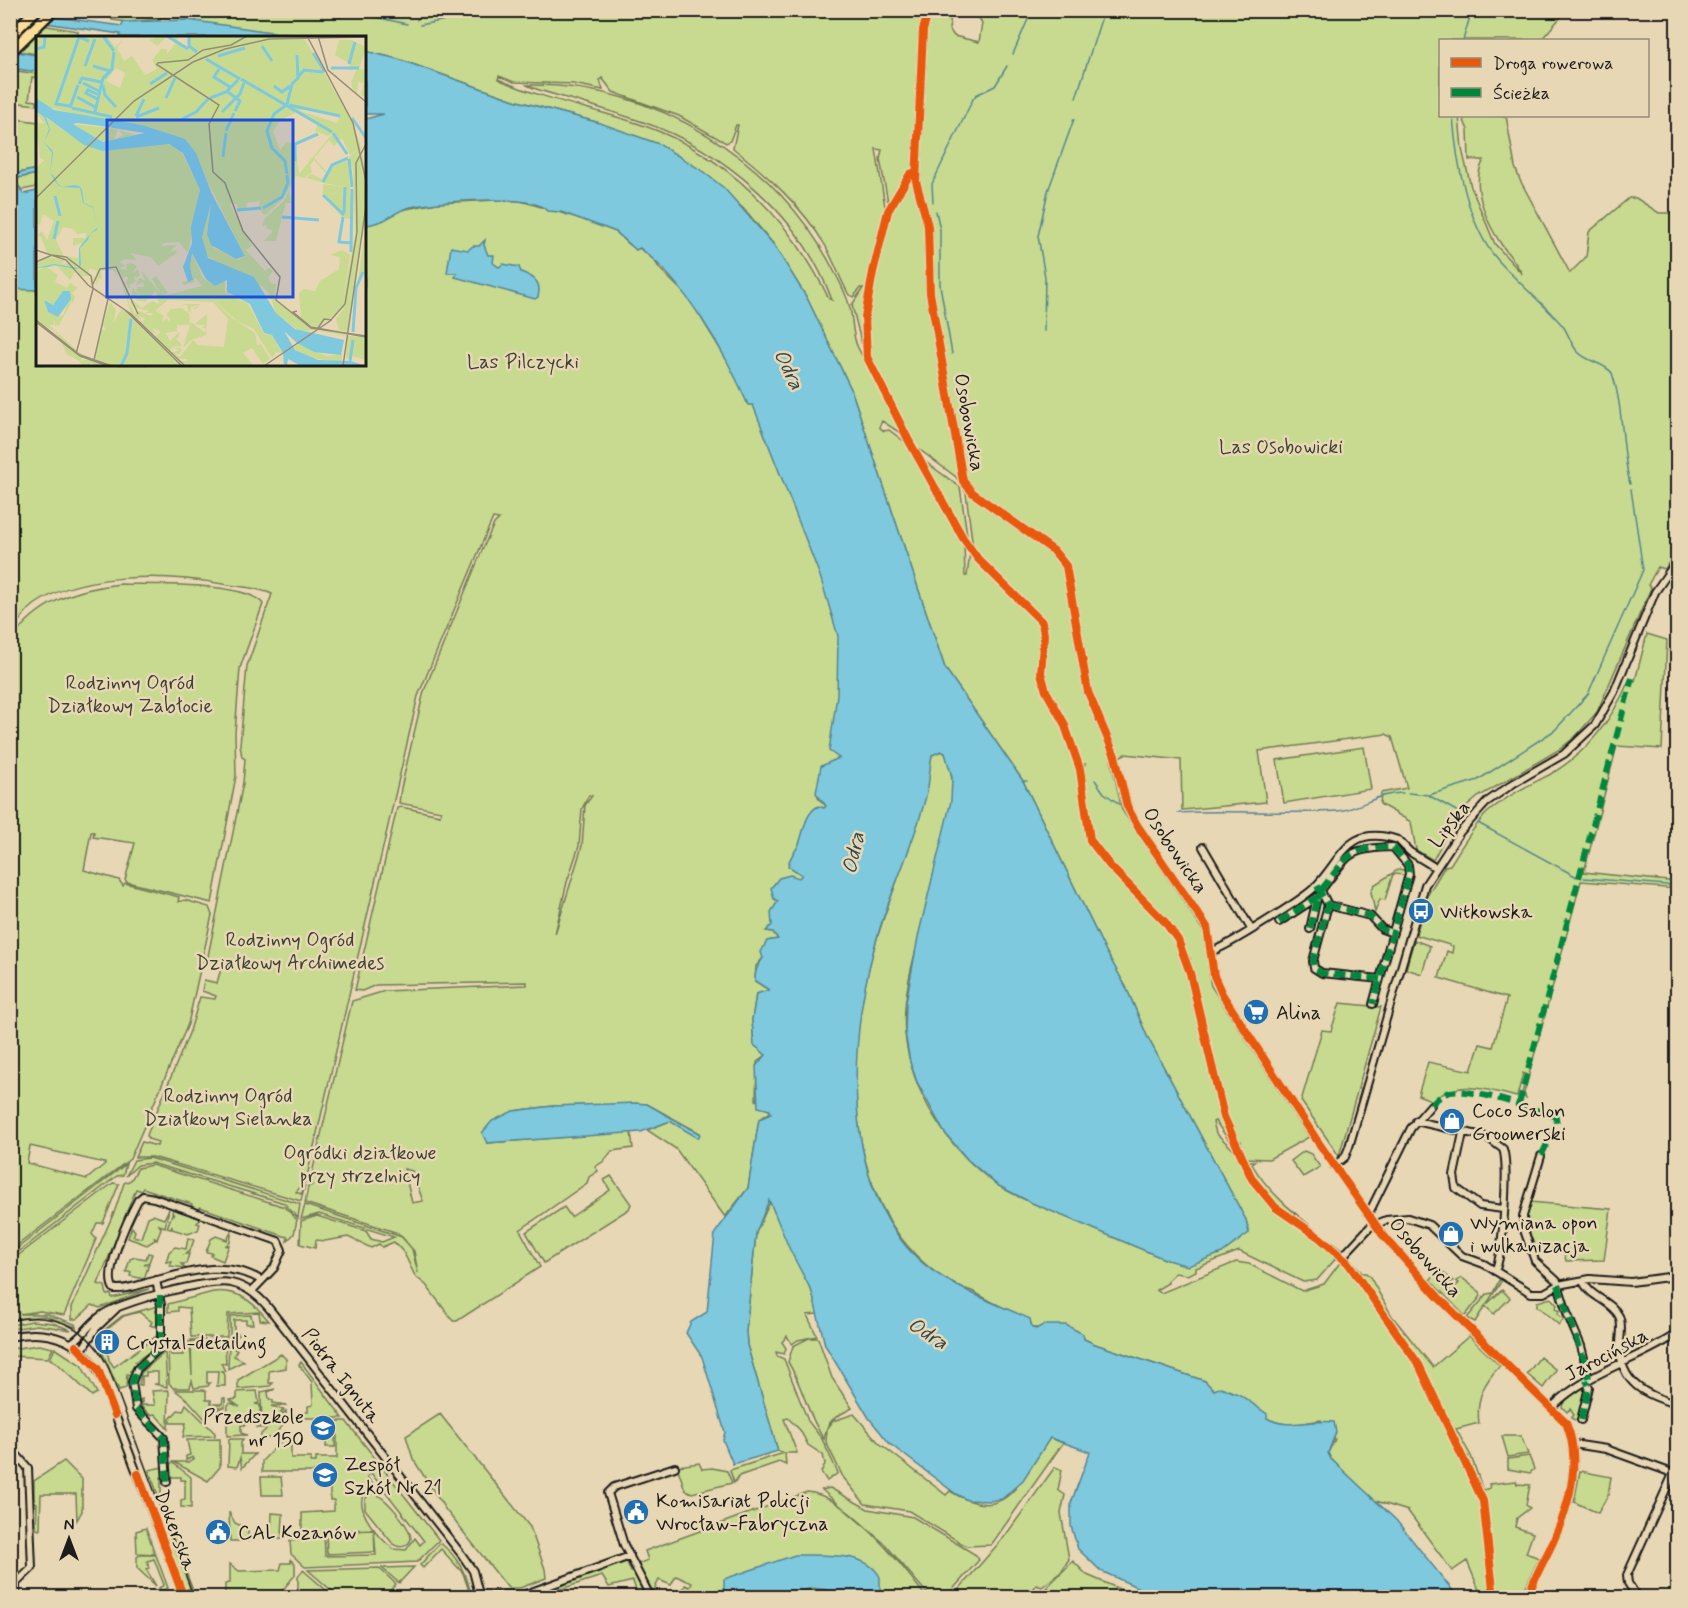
<svg xmlns="http://www.w3.org/2000/svg" width="1688" height="1608" font-family="Mynerve,sans-serif">
<style>
.green{fill:#c7da8f;stroke:#727b56;stroke-width:1.5;fill-rule:evenodd}
.water{fill:#7ec9de;stroke:#578490;stroke-width:1.5}
.lines{fill:none;stroke-linecap:round;stroke-linejoin:round}
.stream{stroke:#578490;stroke-width:1.5}
.minor-casing{stroke:#1c1c1c;stroke-width:10}
.highway-casing{stroke:#1c1c1c;stroke-width:14}
.minor{stroke:#e8d7b4;stroke-width:6}
.highway{stroke:#fdde96;stroke-width:9}
.tram{stroke:#1c1c1c;stroke-width:1.5}
.quiet{stroke:#00873e;stroke-width:6;stroke-dasharray:12 6;stroke-linecap:butt}
.cycleway-casing{stroke:#e8d7b4;stroke-width:11}
.cycleway{stroke:#e8590c;stroke-width:8}
.labels{text-anchor:middle;stroke-width:5;stroke-linejoin:round;paint-order:stroke}
.park-label{font-size:20px;fill:#3e4233;stroke:#e8d7b4}
.street-label{font-size:20px;fill:#1c1c1c;stroke:#e8d7b4}
.poi-label{font-size:20px;fill:#1c1c1c;stroke:#e8d7b4;text-anchor:start}
.water-label{font-size:21px;font-style:italic;fill:#34474c;stroke:#e8d7b4}
.inset-river{fill:none;stroke:#7ec9de;stroke-width:3}
.inset-road{fill:none;stroke:#968c77;stroke-width:1.5}
.view{fill:#1d4ed8;fill-opacity:0.15;stroke:#1d4ed8;stroke-width:3}
.inset-edge{fill:none;stroke:#1c1c1c;stroke-width:3}
</style>
<rect width="100%" height="100%" fill="#e8d7b4"/>
<filter id="ink" filterUnits="userSpaceOnUse"><feTurbulence type="fractalNoise" baseFrequency=".0167" numOctaves="2"/><feDisplacementMap in="SourceGraphic" scale="12" xChannelSelector="R" yChannelSelector="G"/><feConvolveMatrix kernelMatrix="1 2 1 2 8 2 1 2 1" color-interpolation-filters="sRGB"/></filter>
<g filter="url(#ink)">
<path class="green" d="M107,10H323L340,17L344,10L1566,11L1541,40H1440V116H1459L1462,149L1471,187L1495,244L1522,274C1518,265 1508,254 1501,244C1487,223 1469,184 1484,160H1469L1468,130L1462,116H1506L1515,167L1520,180L1570,273L1586,257L1589,232L1629,198H1636L1659,213H1677V547L1665,569L1658,567L1648,585L1651,588L1597,712L1576,736L1560,749L1478,797L1457,815L1433,860L1416,850L1411,822L1380,804L1381,793L1407,788L1392,737L1386,734L1259,751L1266,802L1182,810L1181,760L1125,754L1111,761L1122,810L1202,929C1210,947 1206,967 1211,986L1309,1137L1269,1159L1244,1158L1241,1141H1238L1240,1153L1229,1125L1185,953L1191,960L1171,926L1095,847L1088,830L1082,771L1085,764L1081,765L1068,729L1045,683L1044,623L1034,609L976,554L973,548L966,493L956,477L912,444L870,360L866,330L868,305L891,207L889,208L880,159L882,150L876,149L886,213L865,303L862,346L852,305L863,288H860L854,297L849,295C840,279 834,261 825,245C802,206 768,176 733,148L738,125H736L730,141L726,143L679,116L613,92L602,78L600,80L603,90L573,84L514,82L499,76L498,79C544,100 597,109 645,126C727,155 792,221 829,299L832,300C802,217 724,149 640,121C616,113 591,105 566,98C554,94 538,91 527,85C653,82 778,159 834,271C840,282 847,295 850,308C853,321 852,336 858,348C873,377 893,405 905,436L882,421L879,427L884,431L889,430L909,445L964,543L965,576H967L970,552L1039,619L1043,638L1040,667L1042,685L1074,753L1089,840L1096,852L1167,927L1178,943L1187,966L1219,1104L1234,1147L1215,1121L1213,1122L1216,1133L1238,1154L1253,1183L1271,1205L1338,1256L1317,1280L1303,1282L1239,1251L1196,1268V1271L1187,1275L1175,1273L1168,1280V1283L1156,1290L1161,1293L1236,1262L1249,1264L1302,1291L1324,1284L1339,1264L1346,1262L1417,1364L1478,1491L1486,1524L1493,1597H1482L1467,1561L1452,1571L1408,1511L1373,1500L1331,1459L1328,1453L1335,1439L1321,1420L1292,1425L1273,1422L1209,1387L1205,1381L1095,1344L1084,1339L1083,1334L1070,1328H1031V1323L972,1291C944,1284 918,1260 901,1238C843,1160 849,1041 873,952C884,912 901,874 912,835C920,809 925,782 932,755L941,751L945,753C962,790 945,831 935,868C930,888 928,911 922,930C912,961 902,1000 905,1033C910,1092 949,1150 996,1184C1016,1198 1041,1206 1062,1215C1097,1230 1132,1245 1167,1260L1249,1233L1246,1220L1147,1036L1126,987L1103,946L1023,781L945,668L851,389L807,298L774,245L747,212L701,170L600,123L514,100L398,59L365,51L364,38L306,37L196,22V18L161,17L160,19L128,22L112,20V14L107,13ZM956,11L979,18L982,23L979,42L954,36L949,29L951,16Z
M10,20L78,31L77,37L38,38L37,54L11,50Z
M11,70L37,74V78L32,77L29,100L37,101V105L11,102Z
M10,118L14,122L16,119L38,122L37,169L19,173L11,178Z
M37,174V187L22,190L16,183L18,178Z
M497,200L521,201L585,220L616,232L629,244L639,248L654,260L660,269L689,298L757,409L814,549L839,635L840,684L830,751L840,758L822,766L818,798L826,806L789,866L802,875L778,900L772,925L767,931L773,932L778,939L767,941L763,958L756,966L755,981L769,990L756,994L752,1020L754,1045L766,1055L757,1062L756,1100L771,1112L759,1119L748,1188L725,1217L676,1149L647,1130L670,1121L698,1137L700,1133L647,1104L553,1106L513,1111L487,1143L631,1132L633,1148L612,1151L604,1161L595,1167L598,1171L589,1177L587,1183L520,1230L540,1267L457,1321H453L426,1285L415,1276L404,1253L394,1242L382,1247L379,1244L371,1248L348,1237L325,1241L316,1240L315,1248L300,1244L301,1221L317,1216L366,1231L371,1239L382,1242L394,1237L319,1214L301,1219L305,1205L402,1237L412,1249L418,1273L414,1251L398,1233L305,1203L308,1187L312,1185L310,1182L352,1001L385,991L527,985V982L376,985L362,991L355,990L397,808L401,807L440,815L441,811L399,803L401,788L424,691L483,548L494,524L499,519L493,518L486,534L418,696L312,1155L306,1181L296,1192L301,1194L305,1185L301,1201L153,1157H135L142,1142L157,1146L158,1142L148,1139L147,1135L190,1031L200,997L215,999L216,996L202,991L204,980L217,983L222,965L207,961L243,783L245,759L242,757L240,745L247,666L272,594C258,587 238,587 223,584C168,574 71,570 27,611C21,617 16,626 11,633V286L37,287L38,364H364L365,217L437,203ZM589,795L592,796L585,805L582,846L555,934L567,882L579,846L582,809ZM404,1169L412,1171L423,1201L412,1203Z
M927,463L960,487L968,541L925,467Z
M120,584C149,585 247,581 263,604L240,668L235,733L236,776L212,903L127,882L125,880L135,843L93,837L94,832H91L84,870L119,880L123,886L125,883L179,897L178,902L185,900L209,907L212,915L188,1024L130,1159L11,1250V640C37,602 76,589 120,584ZM30,1146L105,1163V1164L87,1179L27,1163Z
M1647,634L1667,640L1662,749L1617,746L1584,872L1677,882V889L1581,881L1524,1093L1526,1098L1521,1096L1527,1075L1523,1073L1517,1097C1487,1090 1458,1078 1433,1101L1418,1095L1428,1062L1471,1071L1480,1044L1493,1047L1507,998L1439,978L1447,951L1452,953L1453,946L1416,935L1427,896L1445,866L1450,865C1461,848 1472,828 1487,813C1506,796 1527,786 1549,775C1588,753 1613,718 1629,680L1635,681Z
M1364,747L1371,789L1284,803L1277,760Z
M1399,869L1407,871L1405,875L1393,874L1385,900L1380,899L1375,912L1371,892L1374,885Z
M1414,940L1430,946L1422,974L1406,969Z
M1340,1003L1381,1007L1339,1156L1301,1101L1322,1030L1331,1031Z
M1304,1151L1311,1154L1320,1167L1303,1177L1291,1161Z
M150,1158L300,1204L298,1218L284,1203L152,1163L138,1165L126,1176L134,1160Z
M1250,1161H1255L1252,1164C1273,1201 1311,1225 1344,1252L1340,1253L1270,1201L1247,1166Z
M126,1164L123,1175L117,1176L11,1258V1253Z
M152,1165L285,1207L297,1220L294,1234L287,1241L288,1237L284,1236L200,1207L199,1211L191,1208L192,1204L157,1193L155,1196L151,1194L155,1192L143,1188L142,1191L136,1189L98,1284L105,1286L107,1295L111,1294L112,1298L149,1289L100,1308L92,1305L77,1319H72V1307L115,1210L124,1183L131,1180L138,1168Z
M611,1176L631,1204L629,1209L544,1263L526,1232L564,1207L571,1217L610,1190L604,1180Z
M113,1183L119,1184L103,1223H97L92,1234L96,1239L64,1315L40,1311L20,1314H47L75,1324L76,1327L45,1316L11,1319V1261Z
M770,1202L812,1292L818,1314L807,1315L817,1336L798,1340L792,1344L787,1336L782,1342L786,1348L784,1354L776,1352L777,1356L784,1359L808,1421L822,1439L838,1473L827,1481L821,1472L825,1464L823,1455L808,1445L800,1430L788,1418L784,1419L797,1453H785L786,1465L779,1462L739,1476L734,1483L730,1470L784,1453L778,1451L747,1345L746,1331L756,1233Z
M1529,1202L1611,1209L1604,1260L1566,1261L1563,1248H1552L1551,1251L1532,1248L1525,1218Z
M169,1209L165,1227L159,1225L161,1228L157,1240L154,1237L155,1240L147,1245L128,1238L132,1227L135,1231L133,1236L141,1238L148,1217L153,1215L164,1219Z
M173,1209L201,1219L197,1223L200,1224L198,1230L188,1234L172,1229V1226L171,1229L167,1228L172,1214L175,1215L172,1213Z
M232,1230L230,1242L225,1246L229,1245L223,1261L211,1256L212,1253L206,1252L211,1239L216,1236L227,1240Z
M188,1238L194,1240L190,1251L185,1254H189L186,1264H181L185,1268L170,1266L172,1261L166,1262L169,1252L175,1247L186,1249Z
M148,1253L152,1254L149,1262L144,1265L149,1264L144,1279L130,1276L131,1272H126L130,1259L135,1257L146,1259Z
M1348,1256L1362,1273H1366L1370,1277L1392,1316L1433,1367L1469,1336L1500,1366C1483,1383 1476,1400 1479,1423L1456,1429L1471,1456L1483,1490L1490,1488L1489,1484L1516,1481L1517,1484L1530,1485L1526,1505L1530,1508L1517,1518L1515,1527L1533,1533L1526,1553L1539,1558L1521,1597H1496L1487,1512L1465,1458L1469,1456L1464,1457L1421,1365L1347,1258Z
M1440,1270L1453,1281L1450,1284L1454,1288L1459,1283L1456,1281L1462,1278L1480,1292L1481,1296L1465,1316L1430,1280Z
M1499,1280L1501,1282L1486,1305L1502,1290L1510,1298L1494,1314L1485,1306L1475,1322L1467,1318L1487,1294L1493,1293Z
M213,1292C239,1289 253,1302 269,1321L260,1320L259,1312L228,1314L227,1337H191L189,1308L178,1307V1311L168,1312V1304Z
M1551,1298L1557,1305L1555,1309L1560,1311L1557,1314L1564,1319L1559,1325L1537,1306V1302Z
M158,1306L155,1312H159L157,1322H159L156,1327L150,1325L152,1322L139,1312L124,1316L104,1332L109,1360L114,1367L158,1335L159,1345L151,1355L149,1352L135,1362L137,1365L130,1371L131,1375L127,1374L126,1388L119,1390L99,1345L98,1335L122,1316Z
M251,1315L253,1324H246V1320H234V1332L238,1333V1336L230,1337V1316Z
M32,1321L53,1323L71,1330L37,1325L11,1329V1325Z
M809,1338H818L832,1378L852,1408C836,1417 827,1419 824,1439C806,1413 804,1388 788,1362L793,1346Z
M180,1340L190,1342L192,1375L191,1341L197,1343L192,1340H205L207,1344L209,1340H224L222,1342L225,1341L226,1364L221,1363L225,1371H221L225,1375V1386H217L218,1371H207V1383H210L208,1386L194,1388L192,1381L190,1388H173L169,1383L168,1349H170L171,1355H183Z
M229,1340L234,1341V1349H237L234,1356L244,1361L228,1369Z
M39,1345L53,1348L48,1358L11,1356V1349Z
M55,1348L81,1365L97,1393L92,1396L56,1362L50,1359Z
M165,1352L167,1387L154,1384H158V1372H146V1376H142V1385H139L141,1373Z
M281,1354L286,1359V1368L269,1371V1383H273L270,1386L238,1389V1380Z
M1540,1357L1556,1370L1543,1388L1527,1374Z
M301,1362L343,1418H300V1413L308,1412V1406L313,1405L312,1382L299,1365Z
M1582,1386H1586L1579,1420H1575L1571,1418L1574,1415L1570,1409L1567,1412L1562,1407L1564,1401Z
M275,1389L268,1392L269,1399L273,1400V1403L287,1405L271,1406L284,1410L265,1428H262L261,1392Z
M168,1390L169,1392L168,1429L155,1414L150,1415L142,1407L140,1400L142,1399V1405H155L152,1391Z
M175,1390H203L206,1392V1400H211V1404H222L223,1398H225V1407H208V1409H222L221,1412H210L206,1420L188,1400Z
M257,1391L259,1403L255,1404L260,1405V1428H257V1421H245V1425H241V1433L247,1435L227,1436V1420L232,1415L227,1418L228,1405L231,1403L240,1407L230,1400L237,1399V1392Z
M186,1404L215,1433V1436L183,1437L186,1423H170V1419L178,1410L183,1411Z
M286,1411V1422L271,1438H261V1434Z
M440,1414L530,1527L545,1569L546,1578L520,1588H508L445,1509L413,1459L406,1436Z
M854,1414L879,1443L946,1495L950,1491C1010,1529 1021,1474 1050,1438L1063,1443L991,1545L966,1546L909,1511L865,1504L843,1477L826,1442L827,1429L833,1421Z
M337,1421H346L439,1540L417,1562L305,1567L291,1554L290,1541L302,1540V1513L334,1511V1500H330V1472H262V1461L287,1435L288,1440L291,1441V1458H311V1462H316V1458H337ZM371,1473L424,1541L420,1545L415,1538L406,1550L393,1549C380,1538 356,1513 363,1495L377,1489L367,1477ZM374,1529L376,1555L325,1556L324,1531Z
M335,1422V1447H326L327,1430L319,1429V1423Z
M1502,1436H1521L1528,1454L1508,1457Z
M220,1439V1467L208,1481L174,1462H188L194,1459L193,1457L186,1460V1456L190,1455L187,1440Z
M229,1439H243L241,1442V1454H255L242,1468L240,1458L237,1467L228,1466Z
M1529,1456L1534,1469L1530,1473L1508,1469V1459Z
M64,1461L82,1479V1511L77,1520L76,1494H41L40,1530L36,1529L37,1503H34V1481Z
M173,1463L191,1477V1508L181,1507V1500L185,1499V1480H181V1477H169V1464Z
M699,1463L702,1469L712,1468L727,1471L732,1483L692,1493L685,1490L677,1466Z
M163,1467L165,1477H161V1499L164,1503L160,1501L149,1470Z
M1055,1467L1062,1470L1058,1490L1065,1495L1061,1513L1069,1559L1061,1572L1042,1587L1036,1585L1029,1597H952L1005,1536Z
M1580,1471L1611,1477L1608,1495L1598,1513L1574,1502Z
M261,1477H281L283,1495H262Z
M830,1488L868,1509L913,1517L976,1555L979,1560L946,1597H930L885,1544L822,1490Z
M807,1492C847,1495 903,1566 926,1597H680L685,1585L690,1587L692,1583L676,1576L671,1585L659,1580L653,1592L638,1564L648,1560L645,1551Z
M372,1493C384,1494 411,1527 411,1539C408,1547 400,1549 393,1544L365,1509V1499Z
M229,1512L235,1523L248,1529V1541H230Z
M272,1513L283,1514L282,1538H271Z
M165,1517L192,1588V1589H185L159,1518Z
M146,1528L155,1554L137,1553L136,1531Z
M374,1530L375,1552L327,1554L326,1532Z
M440,1543C457,1555 469,1578 471,1597L463,1573L441,1549L423,1568L420,1565Z
M140,1555H156L168,1588L161,1591L159,1588L164,1585L154,1559L147,1561L149,1568L146,1569L156,1586L137,1568V1557Z
M291,1560L295,1564V1575L277,1597H225V1584L230,1583V1564L239,1571L280,1570L282,1563H291Z
M626,1560L631,1572H634L649,1597H638L633,1581L609,1587L602,1576L536,1597L498,1598L526,1597Z
M1073,1561L1087,1575L1138,1597H1068L1046,1588Z
M414,1567L399,1583L382,1568Z
M379,1568L396,1584L384,1597H339L308,1570Z
M303,1570L334,1597H298V1576Z"/>
<path class="water" d="M10,11L122,26L123,22L188,20L306,37H120V34L11,18Z
M10,51L37,55V72L11,68Z
M365,51L398,59L514,100L600,123L659,144L701,170L724,188L774,245L807,298L851,389L945,668L1023,781L1103,946L1126,987L1147,1036L1246,1220L1249,1233L1222,1253L1188,1266L1167,1260L1032,1203L997,1185L968,1160L944,1132L917,1082L910,1062L905,1032L906,1002L918,937L951,801L952,777L945,753L941,751L932,755C929,769 930,783 926,796C915,841 894,884 880,928C849,1025 838,1173 912,1253C941,1284 993,1302 1030,1319L1032,1328L1036,1329L1043,1325H1066L1083,1334L1084,1339L1095,1344L1205,1381L1214,1390L1221,1387L1240,1395L1267,1414V1418C1287,1430 1312,1419 1334,1422L1336,1432L1328,1453L1331,1459L1396,1520L1458,1597H1159L1101,1571L1078,1549L1071,1526V1503L1090,1452L1050,1438L1023,1480L1002,1499L989,1501L967,1500L956,1494L890,1444L869,1418L825,1345L812,1292L790,1250L769,1200L756,1233L746,1331L747,1345L778,1451L733,1464L723,1440L725,1432L702,1357L686,1333L691,1322L707,1312L715,1233L748,1188L759,1119L771,1114L770,1110L758,1107L756,1066L766,1055L754,1045L752,1020L756,994L769,990L755,981C755,970 757,967 763,958L761,952L767,941L778,939L773,932L766,931L772,925L771,912L778,901L774,899L771,888L779,878L790,875L799,878L802,875L788,866C790,855 795,853 799,844C804,831 805,812 819,806L824,808L826,806L816,793L821,766L839,758L829,751L837,695L838,636L820,576L753,405H748C725,351 685,283 640,248L636,250L616,232L561,212L547,211C533,192 429,202 407,208C398,211 391,217 382,221C377,223 370,224 365,226V119L384,114H365Z
M37,169V174L18,178L16,181L23,194L37,191V287L35,290L11,289V178L19,173Z
M485,240L484,245L488,255H494L493,263L499,267L503,264L519,267L521,272C534,277 542,282 538,297L535,299L455,277L457,273H447L451,247L468,250L473,246H479Z
M636,1103L647,1104L700,1134L698,1138L670,1121L641,1132L487,1143L482,1133L492,1121L513,1111L553,1106Z
M795,1555C820,1556 866,1550 880,1577V1597H840L827,1590L812,1588L785,1597H724V1579Z"/>
<g class="lines">
<path class="stream" d="M343,10L407,24
M417,20L421,10
M420,25L498,10
M1463,40L1472,10
M1013,54L1032,10
M1076,98L1104,10
M1453,116C1456,159 1467,225 1497,259C1517,282 1542,302 1562,325C1569,333 1570,344 1578,352C1587,362 1605,363 1612,373C1624,410 1621,447 1630,484
M933,202L932,184L973,99L976,95L995,86L1007,66
M936,211L940,230V285L952,354
M1044,331L1045,277L1038,236L1048,191L1074,119
M1095,780L1104,793L1125,808
M1023,781H1027
M1408,793L1429,795L1478,780L1555,730L1588,694L1643,570L1631,489
M1430,796L1458,812
M1178,813C1231,809 1284,815 1337,811C1359,810 1376,793 1403,793
M1478,823L1577,877
M1584,878L1678,886"/>
<g class="minor-casing">
<path id="minor" d="M929,10L923,30L916,181L928,226L930,293L963,481L973,493L1054,551L1066,566L1088,692L1115,756L1127,806L1137,825L1207,927L1214,976L1222,994L1316,1139L1382,1234L1439,1298L1566,1423C1582,1460 1569,1506 1553,1542C1545,1560 1533,1578 1528,1598
M1203,847L1251,929
M1320,889L1328,905L1313,961L1314,968L1322,973L1380,979
M1321,890C1349,855 1346,848 1393,847L1408,865L1409,874L1373,1004
M1328,905L1370,916L1382,929L1393,933
M1279,922L1322,894
M1310,929L1317,898
M1212,951C1225,948 1303,899 1314,888C1342,861 1346,823 1398,840L1410,852L1436,868
M1416,1121L1487,1137L1503,1149C1509,1165 1503,1256 1495,1271
M1463,1133L1454,1175L1456,1188L1480,1206L1503,1209
M1541,1156L1523,1216L1524,1230L1535,1261L1557,1281L1567,1313L1581,1346L1589,1378
M1334,1166L1345,1157L1349,1147L1425,885L1460,832L1488,801L1514,783L1564,754L1595,725L1614,692L1655,592L1678,559
M1366,1212L1371,1209L1411,1128L1431,1105
M1342,1257L1370,1227L1386,1220L1408,1218L1429,1225L1462,1256L1484,1264L1531,1293H1544L1558,1285L1590,1279L1631,1282L1668,1277L1678,1279
M156,1280L161,1305V1347L137,1369L132,1382L136,1409L164,1438L167,1482
M1583,1281C1589,1297 1612,1301 1619,1316C1623,1325 1620,1335 1620,1344C1619,1384 1645,1394 1678,1405
M252,1291L274,1268L282,1250L278,1241L154,1198L143,1196L138,1200C129,1217 102,1273 114,1289C124,1290 136,1286 146,1283C185,1273 224,1258 261,1280
M10,1337C50,1327 86,1342 102,1380L184,1598
M71,1343C83,1336 90,1323 102,1315C120,1302 210,1278 231,1283C249,1287 261,1298 272,1312L462,1555L473,1571L480,1598
M82,1350L96,1328L116,1309
M1552,1407C1588,1371 1637,1361 1678,1333
M1581,1420L1589,1387L1586,1380
M1573,1444L1606,1449L1678,1475
M10,1447L28,1468L32,1568L10,1589
M480,1596L523,1595L630,1556
M10,1597L11,1598
M16,1598V1586
M651,1598L624,1545L608,1493L614,1487L675,1467
M1638,1598L1628,1583L1627,1575L1673,1474"/>
</g>
<g class="highway-casing">
<path id="highway" d="M10,36L36,10
M10,52L53,10"/>
</g>
<use href="#minor" class="minor"/>
<use href="#highway" class="highway"/>
<path class="tram" d="M10,1321C54,1310 91,1328 109,1369L194,1598"/>
<path class="quiet" d="M1317,886L1328,905L1313,961L1314,968L1322,973L1380,979
M1321,890C1349,855 1346,848 1393,847L1408,865L1409,874L1373,1004
M1328,905L1370,916L1382,929L1393,933
M1279,922L1322,894
M1310,929L1318,897
M1519,1104L1632,678
M1431,1105C1436,1100 1442,1094 1450,1092C1474,1088 1528,1108 1552,1115L1556,1118L1557,1124L1541,1156
M1558,1285C1568,1317 1581,1345 1589,1378
M160,1295L161,1347L137,1369L132,1382L136,1409L164,1438L167,1482
M1581,1420L1589,1387L1586,1380"/>
<g class="cycleway-casing">
<path id="cycleway" d="M929,10L923,30L916,181L928,226L930,293L963,481L973,493L1054,551L1066,566L1088,692L1115,756L1127,806L1137,825L1207,927L1214,976L1222,994L1316,1139L1382,1234L1439,1298L1566,1423C1582,1460 1569,1506 1553,1542C1545,1560 1533,1578 1528,1598
M916,172L910,174L888,211L873,272L865,317L867,357L909,441L963,538L978,559L1042,622L1044,635L1041,673L1046,691L1064,723L1080,769L1090,840L1110,866L1165,922L1178,940L1190,973L1224,1117L1252,1179L1275,1207L1320,1238L1348,1263L1419,1365L1483,1501L1494,1598
M76,1346L98,1369L115,1415
M138,1474L184,1598"/>
</g>
<use href="#cycleway" class="cycleway"/>
</g>
</g>
<defs>
<g id="bus-disc" transform="scale(1.35)"><circle r="9.5" fill="#1f6fb2" stroke="#e8d7b4"/><path d="M-5-6H5V4H4V6H2V4H-2V6H-4V4H-5ZM-3.5-4V0h7V-4ZM-3.5 1.2v1.5H-2V1.2ZM2 1.2v1.5H3.5V1.2Z" fill="#fff"/></g>
<g id="supermarket-disc" transform="scale(1.35)"><circle r="9.5" fill="#1f6fb2" stroke="#e8d7b4"/><path d="M-6-5.5h2.5l.6 2H6L4.5 2H-2.5L-4.4-4H-6ZM-1.5 3.2a1.3 1.3 0 1 0 .1 0ZM3 3.2a1.3 1.3 0 1 0 .1 0Z" fill="#fff"/></g>
<g id="shop-disc" transform="scale(1.35)"><circle r="9.5" fill="#1f6fb2" stroke="#e8d7b4"/><path d="M-5-2.5h2.3a2.7 3.5 0 0 1 5.4 0H5L5.5 6h-11ZM-1.5-2.5h3a1.5 2.3 0 0 0-3 0Z" fill="#fff"/></g>
<g id="building-disc" transform="scale(1.35)"><circle r="9.5" fill="#1f6fb2" stroke="#e8d7b4"/><path d="M-4-6H4V6H1V3H-1V6H-4ZM-2.5-4.3h1.7v1.8h-1.7ZM.8-4.3h1.7v1.8H.8ZM-2.5-1h1.7V.8h-1.7ZM.8-1h1.7V.8H.8Z" fill="#fff"/></g>
<g id="school-disc" transform="scale(1.35)"><circle r="9.5" fill="#1f6fb2" stroke="#e8d7b4"/><path d="M0-5L7-2L0 1L-7-2ZM-4 1L0 2.5L4 1V4Q0 6-4 4Z" fill="#fff"/></g>
<g id="civic-disc" transform="scale(1.35)"><circle r="9.5" fill="#1f6fb2" stroke="#e8d7b4"/><path d="M-.6-6.5H3V-4.5H.6V-3L4-1V1h2V6H-6V1h2V-1L-.6-3ZM-1.2 2.5V6h2.4V2.5Z" fill="#fff"/></g>
</defs>
<g fill-rule="evenodd">
<use href="#bus-disc" x="1421" y="911"/>
<use href="#supermarket-disc" x="1256" y="1012"/>
<use href="#shop-disc" x="1452" y="1121"/>
<use href="#shop-disc" x="1451" y="1234"/>
<use href="#building-disc" x="107" y="1342"/>
<use href="#school-disc" x="323" y="1428"/>
<use href="#school-disc" x="325" y="1475"/>
<use href="#civic-disc" x="636" y="1512"/>
<use href="#civic-disc" x="218" y="1532"/>
</g>
<g class="labels">
<g class="park-label">
<text x="523" y="368">Las Pilczycki</text>
<text x="1281" y="453">Las Osobowicki</text>
<text x="130" y="689">Rodzinny Ogród<tspan x="130" dy="23">Działkowy Zabłocie</tspan></text>
<text x="290" y="946">Rodzinny Ogród<tspan x="290" dy="23">Działkowy Archimedes</tspan></text>
<text x="228" y="1102">Rodzinny Ogród<tspan x="228" dy="23">Działkowy Sielanka</tspan></text>
<text x="360" y="1159">Ogródki działkowe<tspan x="360" dy="23">przy strzelnicy</tspan></text>
</g>
<g class="street-label">
<text transform="translate(970 422) rotate(80)" y="7">Osobowicka</text>
<text transform="translate(1449 824) rotate(-52)" y="7">Lipska</text>
<text transform="translate(1176 850) rotate(56)" y="7">Osobowicka</text>
<text transform="translate(1426 1257) rotate(49)" y="7">Osobowicka</text>
<text transform="translate(1606 1354) rotate(-28)" y="7">Jarocińska</text>
<text transform="translate(342 1375) rotate(52)" y="7">Piotra Ignuta</text>
<text transform="translate(176 1530) rotate(69)" y="7">Dokerska</text>
</g>
<g class="poi-label">
<text x="1440" y="918">Witkowska</text>
<text x="1276" y="1019">Alina</text>
<text x="1472" y="1117">Coco Salon<tspan x="1472" dy="23">Groomerski</tspan></text>
<text x="1470" y="1229">Wymiana opon<tspan x="1470" dy="23">i wulkanizacja</tspan></text>
<text x="126" y="1349">Crystal-detailing</text>
<text x="304" y="1423" text-anchor="end">Przedszkole<tspan x="304" dy="23">nr 150</tspan></text>
<text x="344" y="1471">Zespół<tspan x="344" dy="23">Szkół Nr 21</tspan></text>
<text x="656" y="1507">Komisariat Policji<tspan x="656" dy="23">Wrocław-Fabryczna</tspan></text>
<text x="238" y="1539">CAL Kozanów</text>
</g>
<g class="water-label">
<text transform="translate(789 369) rotate(64)" y="7">Odra</text>
<text transform="translate(853 853) rotate(-78)" y="7">Odra</text>
<text transform="translate(928 1333) rotate(32)" y="7">Odra</text>
</g>
</g>
<g transform="translate(36 36)">
<rect width="330" height="330" fill="#e8d7b4"/>
<path d="M0,0H71L79,11L87,4L81,12L88,25L96,20L109,39L121,33L116,24L125,13H131V18L140,7L131,1L121,10L114,4L121,0H143L141,4L152,11L153,0H267L315,83L324,108L328,129L329,176L312,296L303,294L300,283L309,271L282,291L274,289L266,283L265,282L263,257L268,253L279,255L284,245L303,233L304,221L294,219L306,214L314,219L307,264L319,199L317,134L313,121L324,112L314,119L306,102L298,110L293,104L278,122L291,136L287,146L297,130L312,123L316,183L307,182L303,206L315,208L303,207L306,181L287,159V148L309,151L288,147L275,143L270,142L275,138L286,143L290,137L278,124L274,129L276,136L268,142L260,140L247,163L229,179L223,173L224,165L210,167L211,173L202,174L201,168H194L216,210L210,214L229,235L233,232L237,235L232,242L235,248H240L239,264L280,294L263,295L240,277L233,257L227,251L169,219L166,198L175,167L171,198L178,212L202,224L209,220L151,105L106,89L63,84L0,68ZM80,32L89,37L84,52L70,45ZM268,73L302,79L303,84L301,87L264,75ZM261,76L282,88L279,95L292,100L297,97L263,138L259,108L282,98L258,108L251,106L244,114L237,95L245,84ZM303,4H315L330,11L323,33L330,34V61L325,59L328,47L322,46L321,57L317,53L315,46L321,33L313,34L314,28L299,19ZM0,75L37,101L67,115L126,106L144,113L164,154L152,217L143,206L127,207L125,210L141,209L133,217L139,214L141,217L122,230L115,221L94,217L101,224L89,223L83,226L89,230L83,232L91,234L90,228L95,227L101,230L96,238L102,233L104,240L98,241L100,245L93,249L95,251L92,252L91,247L89,250L92,241H86L80,230L68,233H79L83,240L77,234L65,235L66,244L63,242L60,251L61,238L68,233L60,238L61,235L54,232L52,237L57,242L60,239L55,250L54,240H46L33,226L30,220L42,222L45,207L37,210V202H50V197L41,198L37,193L27,191L20,204L29,222L12,219L5,201L1,200L6,195L11,204L18,185L7,178L4,189L0,187V132L8,124L4,122L0,86L8,88ZM37,88L82,93L78,104L87,99L83,94L99,99L73,106L66,105ZM253,154L255,167H250L246,180L283,185L246,181L240,205H228L237,195L230,192L231,188L226,191L229,182L248,165ZM330,190V238L326,236L322,244ZM156,217L167,242L179,250L189,243V256L212,268L228,298L236,299L246,317L240,316L236,322L218,293L201,285L175,261L196,282L219,297L221,309L225,308L234,323L227,328L216,312L207,317L218,330H150L143,325H151V323H143L130,315L147,330H57L55,326L54,330H45V326L42,330L46,322L59,324L66,293L70,295L67,289L74,266L80,274L77,287L86,273L119,305L117,302L124,297V295L117,292L119,296H114L122,297L115,298L116,302L96,281L105,289L104,282L107,287L109,282L103,281V284L95,277L84,241L90,256L91,251L93,267L99,278L103,275L115,280L117,277H109L113,275L101,272V275L94,266L96,264L106,272L116,265L123,268L120,255L109,266L100,264L104,258L95,262L97,251L100,257L104,256H100L101,251H108L107,246L100,249L103,242L109,245L105,234L124,257L116,243L120,240L132,257L135,256L124,261L166,250L159,241L158,246L148,249L146,246L157,244L154,231ZM132,264L177,266L192,283L188,311L162,309L157,304L144,321L138,318H144L146,312H137L136,315L138,312L143,314L135,317L133,315L137,311L145,310L146,309L140,303L143,301V296L134,305L130,297L141,295V289H154L153,276L160,278L154,276L155,271L163,269L158,272L159,274L164,268H145L151,269L153,278L146,272L135,273L130,279L134,282L133,286L131,282L126,286L128,280L122,276L133,267L121,276L119,275ZM12,221L29,224L26,228L32,227L39,236L34,244L21,230L11,231L22,239L19,246L31,252L34,247L42,252L36,257L39,260L37,268L36,265L23,289L19,290V282L18,289H13L43,316L57,323L43,325L31,318L19,295L0,287V235L7,232L0,233V228ZM27,255H35L28,277L26,280L12,276L8,264L17,269ZM171,278L170,299L155,304L147,312L155,286L169,297L170,292H166L169,289L159,288ZM284,295L302,294L311,300L330,301L326,303L330,304V324L316,320L310,323L311,300ZM262,308L291,320L306,318L305,326L274,322L257,312Z" fill="#c7da8f" fill-rule="evenodd"/>
<path d="M0,62L18,74L106,89L149,103L160,117L176,158L209,220L200,223L175,209L171,198L175,167L166,201L172,222L218,241L240,277L259,293L308,304L305,319L278,316L261,307L248,295L259,314L282,324L315,325L330,330H265L252,323L251,330H248L247,317L236,299L228,297L214,268L191,256V244L179,250L170,243L156,217L154,231L157,244L152,246L147,231L156,207L155,191L164,154L147,117L133,108L67,115L48,109L10,81L14,94L8,106L16,114L17,118L14,137L18,140L22,148L26,151L38,149L43,150L45,152L46,154L48,167L57,171L62,191L61,194L54,198L52,204L44,212L45,229L43,232L40,233L18,229L12,231L0,232L18,228L43,232V212L54,198L62,191L57,172L47,167L44,152L25,151L21,148L14,137L16,117L8,106L13,93L8,81L0,75ZM41,87L65,90L109,97L67,106L37,88ZM27,255H34L35,263L22,281L12,276L8,264L17,269Z" fill="#7ec9de" fill-rule="evenodd"/>
<path class="inset-river" d="M67,0L78,15M131,0L152,13M153,0V10L161,16M226,10L236,25M0,13L8,11L9,1M277,17L289,36M182,20L209,12M170,23L204,43M313,28L319,6M49,30L59,3M57,30L74,35L67,42L59,76M295,32H323M183,33L178,41L194,51M262,41L268,34L287,36M68,42L76,33L78,16M205,43L296,96M47,47L65,56M43,48L46,42L65,46M114,48L131,37M67,49L69,59L80,71M238,50L246,56L254,50M192,56L204,65L199,75M41,61L59,71M130,62L139,42M174,62L190,56L202,44M63,64L50,57L52,54L63,59M251,68L256,48L262,42L261,19M253,69L304,80M34,70L20,68L43,1L53,5M249,70L238,78L231,95L236,112L249,125L251,138M34,72L42,49M36,72L76,81M186,76L204,58L208,47M100,80L108,63M100,81L123,72M316,82L330,102M146,83L160,76L172,63M190,95L198,77M297,97L311,118M187,121L190,97M313,123L316,151M259,125V108L282,98M287,146L296,129L312,122M287,159L308,179M19,160L24,180M227,172L246,161L252,147L251,139M201,174L225,172M308,177L309,151M246,181L283,184M307,181L303,206L315,207M18,203L22,185M315,216L316,153M317,296L320,252L327,236M314,325L317,304M85,330L91,317L95,283"/>
<path class="inset-road" d="M271,0L317,87L330,145M282,0L292,34L330,66M121,27L152,24L167,14L195,9L211,0M120,28L183,69L173,88L177,136L189,147L207,195L244,241L240,264L275,292L330,300M0,162L98,65L157,26L189,13L233,3L330,1M0,214L30,224L52,249L89,274L146,330M0,226L16,219L30,221L55,240L57,252L95,278L149,330M57,248L64,233L80,231L102,278M261,275L257,276L275,291L330,301M0,284L44,319L76,330M0,286L44,320L72,330M282,292L288,283L296,284M40,318L57,253M58,324L72,263M228,330L294,285L309,268L321,196L320,127L330,108M307,330L330,170"/>
<path class="view" d="M71,84H257V261H71Z"/>
<rect width="330" height="330" class="inset-edge"/>
</g>
<rect width="1688" height="1608" fill="none" stroke="#e8d7b4" stroke-width="36"/>
<rect x="18" y="18" width="1652" height="1572" fill="none" stroke="#1c1c1c" stroke-width="2" filter="url(#ink)"/>
<rect x="1439" y="39" width="210" height="78" fill="#e8d7b4" stroke="#968c77" stroke-width="1.5"/>
<rect x="1451" y="58" width="30" height="9" fill="#e8590c" stroke="#968c77" stroke-width="1.5"/>
<text x="1493" y="69" font-size="18" fill="#1c1c1c">Droga rowerowa</text>
<rect x="1451" y="88" width="30" height="9" fill="#00873e" stroke="#968c77" stroke-width="1.5"/>
<text x="1493" y="99" font-size="18" fill="#1c1c1c">Ścieżka</text>
<g transform="translate(69 1539)" stroke="#e8d7b4" stroke-width="4.5" paint-order="stroke">
<path d="M0-4.5L10 22L0 15L-10 22Z" fill="#1c1c1c"/>
<text y="-9" font-size="16" font-weight="bold" text-anchor="middle" fill="#1c1c1c">N</text>
</g>
</svg>
